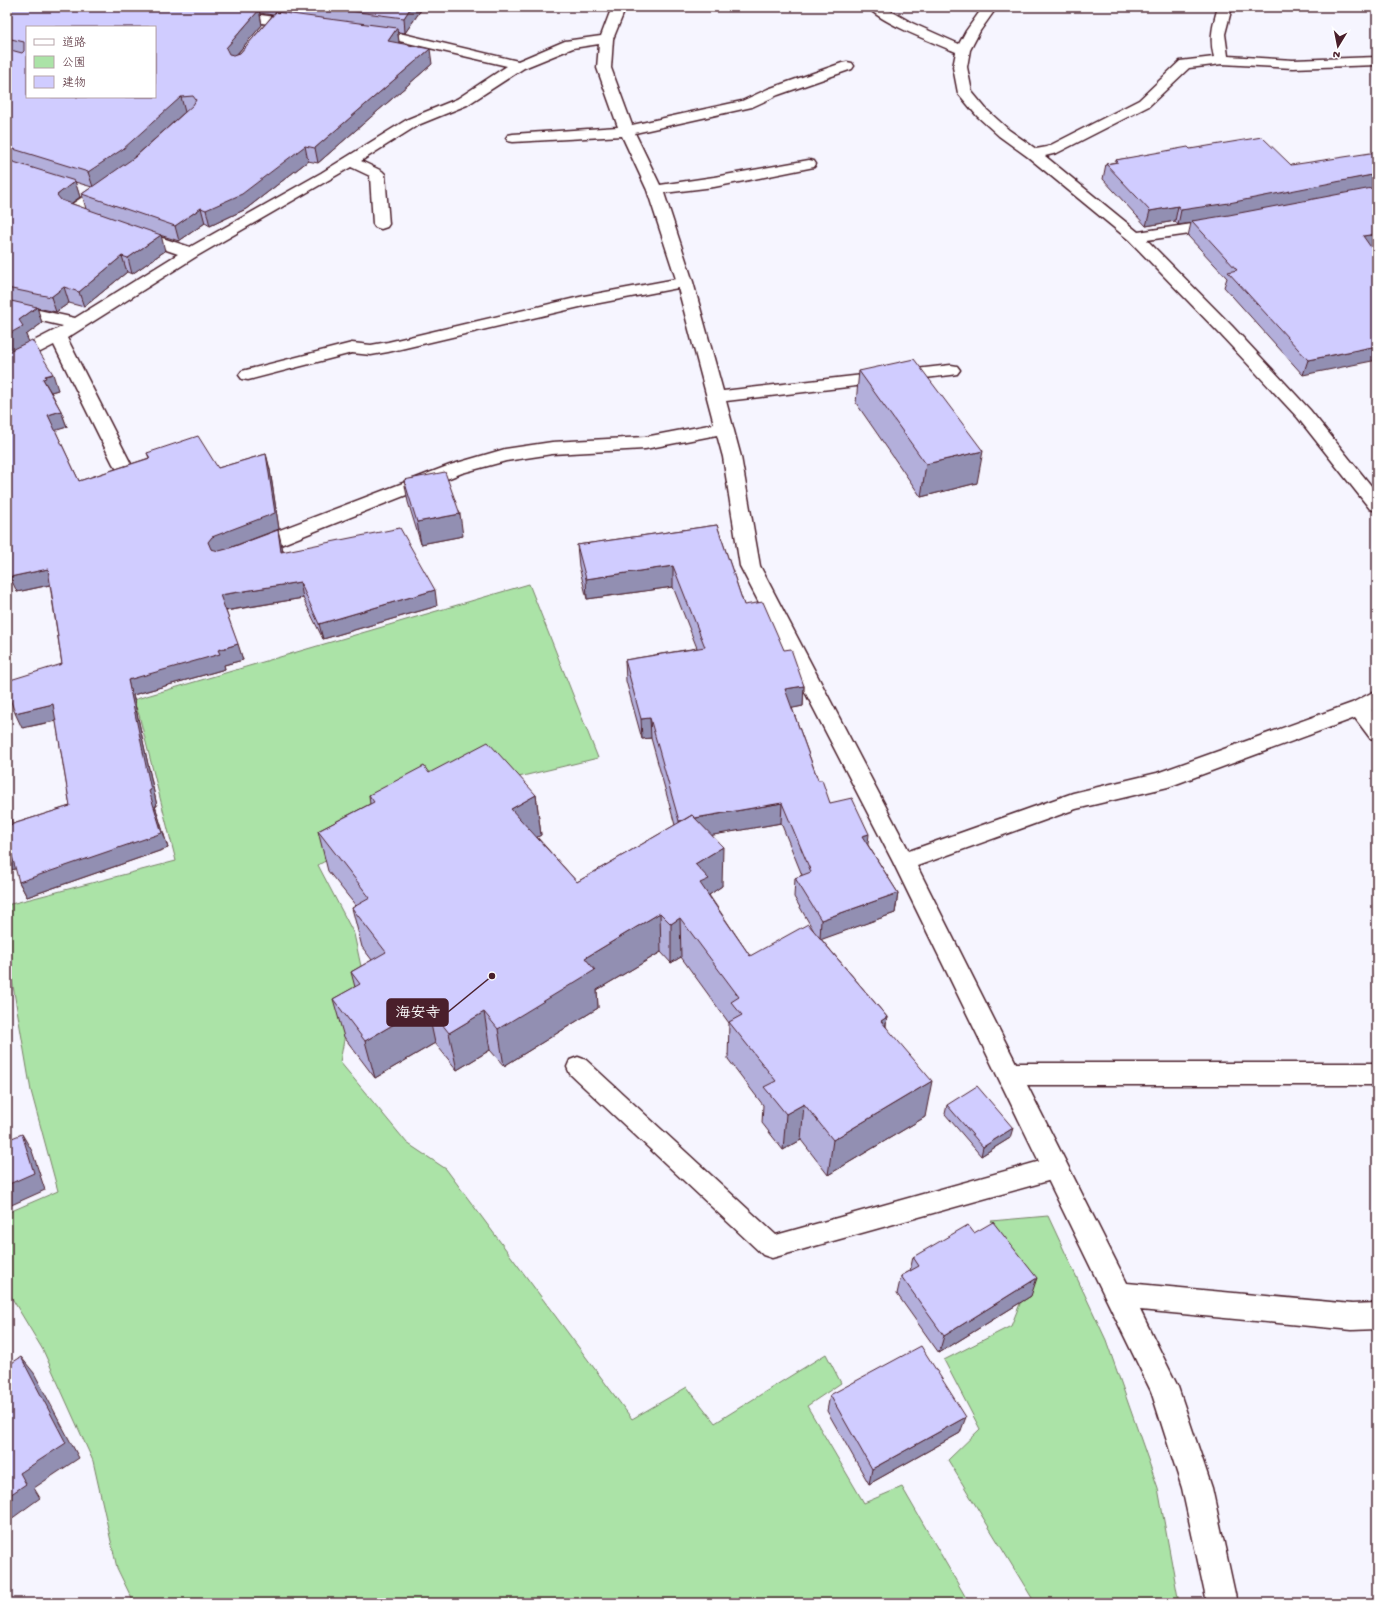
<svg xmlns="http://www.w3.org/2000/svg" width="1384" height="1610" font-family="'Gochi Hand','Klee One',sans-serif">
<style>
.green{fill:#abe3a7;stroke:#7a8169}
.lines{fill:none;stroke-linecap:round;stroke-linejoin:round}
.lane-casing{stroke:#4a1f2b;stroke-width:3}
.street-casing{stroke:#4a1f2b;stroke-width:3}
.lane{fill:#fff;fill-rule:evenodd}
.street{fill:#fff;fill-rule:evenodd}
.wall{fill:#b3afdb;stroke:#4a1f2b;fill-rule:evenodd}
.shaded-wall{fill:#928fb2;stroke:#4a1f2b}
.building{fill:#d0ccff;stroke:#4a1f2b;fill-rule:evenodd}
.leader{fill:none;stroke:#4a1f2b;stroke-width:1.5}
.callout-dot{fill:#4a1f2b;stroke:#fff;stroke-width:1.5}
.callout{fill:#4a1f2b;stroke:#4a1f2b;stroke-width:1.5}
.callout-label{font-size:15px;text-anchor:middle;font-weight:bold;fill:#fff}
</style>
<rect width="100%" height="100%" fill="#f6f5ff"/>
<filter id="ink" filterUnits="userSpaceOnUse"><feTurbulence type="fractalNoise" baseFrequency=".025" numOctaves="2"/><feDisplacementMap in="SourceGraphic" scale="8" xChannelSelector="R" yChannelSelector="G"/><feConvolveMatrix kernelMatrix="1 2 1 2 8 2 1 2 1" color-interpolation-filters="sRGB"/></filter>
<g filter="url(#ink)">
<path class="green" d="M529,584L598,758L452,793L318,865L354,934L365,985L348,1018L340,1062L407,1143L446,1169L632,1419L687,1387L715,1423L826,1354L841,1383L807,1406L864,1503L902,1487L969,1603H134L117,1568L93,1461L43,1350L7,1290V1213L58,1191L31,1091L7,951V905L176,861L139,715L133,700Z
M1048,1216L1106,1340L1158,1488L1179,1603H1035L948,1460L980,1429L944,1360L1011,1326L1032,1274L991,1221Z"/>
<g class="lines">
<g class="lane-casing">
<path id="lane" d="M578,1057L586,1060L776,1235L1055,1157L1063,1160L1067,1168L1063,1176L1055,1179L772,1258L763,1255L570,1074L567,1067L570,1060Z"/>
</g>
<g class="street-casing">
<path id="street" d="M244,7H258L253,14L298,20L303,21L305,24L303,27L298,28L240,20L238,17Z
M612,7H626L613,39L611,68L632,125L742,101L768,89L842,63L847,62L852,63L854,66L852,69L778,95L752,107L635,133L660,185L714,177L809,160L814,161L816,164L814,167L714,187L664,193L693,282L723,391L951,365L957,366L960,370L957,374L951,375L726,401L741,457L760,566L909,851L1073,793L1157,773L1352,703L1377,690V707L1372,710L1377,717V740L1370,738L1355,718L1168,787L1076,809L917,866L1016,1063H1377V1085H1027L1127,1283L1352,1304L1377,1303V1329L1352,1330L1140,1310L1178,1387L1212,1488L1237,1603H1207L1182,1488L1151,1391L893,862L740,566L723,457L717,435L645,449L552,454L506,461L462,473L260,553L253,554L246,553L243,548L246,543L450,465L505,449L552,442L645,437L714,424L678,288L584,306L388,352L371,355L352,353L248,380L242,379L239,375L242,371L352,343L371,345L388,342L584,296L676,279L647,190L622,136L513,142L508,141L506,138L508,135L513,134L618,127L597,68L599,44L573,48L524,68L467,105L418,125L361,161L382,171L385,174L389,224L387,227L381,229L375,227L373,224L370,176L351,167L197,256L67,338L131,464L128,468L122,470L116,468L113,464L54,345L13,366L7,367V355L63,326L7,313V303L75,318L178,254L129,237L127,234L129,231L135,229L141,231L190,247L321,173L408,119L457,99L507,66L395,40L365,36L363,33L365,30L370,29L395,32L518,61L565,41L601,36Z
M868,7H884L912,23L959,44L966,31L983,7H997L980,31L970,50L967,67L972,92L987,110L1009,130L1036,149L1047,147L1139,100L1180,61L1214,57C1209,39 1213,24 1218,7H1232L1225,34L1228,56L1293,60L1377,57V65L1293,68L1222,64L1189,68L1149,106L1057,153L1045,156L1138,232L1219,220L1225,222L1227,225L1225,228L1219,230L1147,240L1232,326L1310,410L1377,493V511L1370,509L1298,418L1220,334L1129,240L1028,157L999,136L977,116L958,93L953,67L956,52C937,44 879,22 868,7Z
M109,181L114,183L117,186L114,189L83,210L96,215L98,218L96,221L90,223L66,214L63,211L66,208L104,183Z"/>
</g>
<use href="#lane" class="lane"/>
<use href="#street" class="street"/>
</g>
<path class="wall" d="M7,7H242L255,10V7H423L405,33L398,32L399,43L432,64L318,163L308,161L246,209L210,226L205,223L179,241L150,232L165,251L132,274L127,272L84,307L69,303L56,312L37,308L42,323L26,335L28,341L58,390L51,392L61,411L67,427L55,430L79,481L149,458L147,453L218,468L266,454L270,470L279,529L223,550L282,546L283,551L437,606L323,639L303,598L226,611L243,660L224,665L225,669L133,695L157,806H155L168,848L27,897L19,882L13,824L70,806L56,721L22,728L62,664L50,585L17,592L8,555H7ZM260,13L273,15L240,53L237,54L262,25ZM185,112H186L135,157ZM75,182L92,187L82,194L86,209L70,203L80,197Z
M1190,149L1377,248L1372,249L1303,375L1224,287L1227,278L1188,236L1191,223L1178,225L1175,221L1146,226L1103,179L1106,164L1116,162V160Z
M859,371L977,483L921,497L856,403Z
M404,480L463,536L421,544L408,502Z
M717,525L744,605L784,650L804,686L803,706L792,708L818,780L830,803L868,845L898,893L895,913L821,939L887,1017L886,1026L925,1117L828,1175L801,1140L783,1150L762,1123L763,1105L728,1059L729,1023L681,957L671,963L661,952L597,990L598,1008L504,1066L490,1050L457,1070L435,1043L375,1078L344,1037L333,999L355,987L351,972L372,960L362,947L352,908L356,906L328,871L318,831L370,804L369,795L429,773L536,795L541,835L537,837L577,882L675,825L651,738L642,739L626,681L625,660L697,648L673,587L587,599L579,566L577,545ZM781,823L802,875L795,878L794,897L815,933L750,956L709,895L722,886L712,835Z
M947,1105L1010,1138L981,1156L945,1114Z
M974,1233L1031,1296L939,1353L897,1294L901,1276L910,1271L913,1257Z
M830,1395L960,1433L869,1484L827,1411Z"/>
<path class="shaded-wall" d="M411,7H423L405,33L404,18Z
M259,10L262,25L229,63L226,48Z
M397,28L399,42L390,56L388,41Z
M430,49L432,64L318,163L315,148Z
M181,97L185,112L127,164L93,187L88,172Z
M305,146L308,161L246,209L210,226L206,210Z
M1377,174V188L1225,218L1192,221L1191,223L1178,225L1181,210Z
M75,181L80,197L62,210L57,195Z
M1178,206L1175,221L1146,226L1150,211Z
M201,208L205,223L179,241L175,226Z
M1377,234V248L1358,252L1363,236Z
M161,235L165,251L132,274L128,258Z
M122,256L127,272L84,307L79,292Z
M64,287L69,303L56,312L51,297Z
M37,307L42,323L26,335L29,342L7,353V335L19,320Z
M1377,346V360L1303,375L1308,360Z
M53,374L58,390L51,392L52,394L43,379L45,376Z
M61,411L67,427L54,431L48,415Z
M983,451L977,483L921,497L926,464Z
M266,454L270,470L279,529L216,553L213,558L208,542Z
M460,514L463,536L421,544L417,522Z
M278,530L282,546L285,568L281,552Z
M673,566V587L587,599L586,579Z
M48,569L54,584L17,592L10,577Z
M300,582L303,598L224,611L220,595Z
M435,590L437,606L323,639L319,624Z
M238,644L243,660L224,665L225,669L133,695L157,806H155L168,848L27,897L19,882L149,791L128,680L218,650Z
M804,686L803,706L784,710L785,689Z
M53,704L59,720L22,728L15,713Z
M650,718L651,738L642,739L641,719Z
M536,795L541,835L516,849L511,809Z
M782,803L781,823L680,841L679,821Z
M7,804L17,840L10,825L7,816Z
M869,834L867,854L862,836Z
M723,847L722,886L709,895L708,918L695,864Z
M11,852L19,868L7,871V854Z
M898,893L895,913L820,940L821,920Z
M660,913L661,952L597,990L598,1008L504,1066L498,1029L585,958Z
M680,918L681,957L671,963V924Z
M427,1005L435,1043L375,1078L365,1041Z
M484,1012L490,1050L457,1070L449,1033Z
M887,1017L881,1054V1021Z
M932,1081L925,1117L828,1175L833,1140Z
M804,1104L801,1140L783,1150L786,1114Z
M1013,1128L1010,1138L981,1156L983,1147Z
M22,1134L32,1151L45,1190L7,1207V1185Z
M1037,1278L1031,1296L939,1353L944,1336Z
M21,1357L34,1373L79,1458L34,1488L40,1498L7,1522V1497L20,1473Z
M966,1417L960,1433L869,1484L872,1469Z"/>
<path class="building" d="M7,7H240L259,10L226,48L229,54L234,55L240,53L276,12L397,28L388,41L430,49L315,148L305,146L242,194L206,210L201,208L175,226L82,194L135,157L193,105L196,100L193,96L181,97L123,149L88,172L7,147V49L22,53L24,51V42L7,38ZM27,27H155V97H27Z
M319,7H411L404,18Z
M1262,137L1291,165L1377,152V174L1229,203L1181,210L1178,206L1150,211L1106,164L1118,162L1116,160L1188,147L1190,149Z
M7,160L75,181L57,195L61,200L161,235L128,258L122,256L79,292L64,287L51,297L7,288Z
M1377,187V234L1363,236L1377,256V346L1308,360L1228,272L1237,270L1192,221L1229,215Z
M7,300L37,307L19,320L23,326L7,335Z
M32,340L53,374L45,376L46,378L43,379L61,411L48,415L79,481L150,458L147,453L198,436L218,468L266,454L275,513L212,537L208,542L211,549L219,551L227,549L278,530L281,552L400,528L435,590L319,624L300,582L220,595L238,644L218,650L220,654L128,680L151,790L149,791L162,833L19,882L11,852L7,854V816L10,825L70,806L53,704L15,713L7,690V681L62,664L48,569L10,577L7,550V352Z
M914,359L983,451L926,464L859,371Z
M445,472L460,514L417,522L404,480Z
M717,525L744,605L763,602L784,650L791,649L804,686L785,689L818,780H822L830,803L852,798L869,834L862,836L898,893L821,920L795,878L811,872L782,803L695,818L692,815L684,820L679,821L650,718L641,719L625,660L705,647L673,566L586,579L577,545Z
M488,742L536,795L511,809L577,882L692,815L723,847L695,864L709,879L700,883L750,956L808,924L887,1017L881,1021L932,1081L833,1140L804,1104L786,1114L764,1087L776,1081L729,1022L742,1015L731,1002L739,997L680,918L671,924L660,913L585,958L595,970L498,1029L484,1012L449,1033L427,1005L365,1041L333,999L360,984L351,972L386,952L352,908L370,898L318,831L374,802L369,795L424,766L429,773Z
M977,1086L1013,1128L983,1147L947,1105Z
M22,1134L34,1173L7,1185V1140Z
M993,1222L1037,1278L944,1336L901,1276L919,1266L913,1257L968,1225L974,1233Z
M921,1346L966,1417L872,1469L830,1395Z
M21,1357L66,1443L20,1473L26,1484L7,1497V1366Z"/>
</g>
<path class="leader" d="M492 976L448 1012"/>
<circle class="callout-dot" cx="492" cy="976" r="4"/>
<rect class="callout" x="387" y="999" width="61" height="27" rx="4"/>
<g class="callout-label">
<text x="418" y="1017">海安寺</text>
</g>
<rect width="1384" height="1610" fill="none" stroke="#fff" stroke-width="24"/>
<rect x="12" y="12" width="1360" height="1586" fill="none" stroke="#4a1f2b" stroke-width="1.5" filter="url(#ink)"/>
<rect x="26" y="26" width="130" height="72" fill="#ffffff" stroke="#b7a5aa"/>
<rect x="34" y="39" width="20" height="6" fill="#ffffff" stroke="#b7a5aa"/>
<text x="62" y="46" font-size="12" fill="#4a1f2b">道路</text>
<rect x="34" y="56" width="20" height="12" fill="#abe3a7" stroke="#b7a5aa"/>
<text x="62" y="66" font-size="12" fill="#4a1f2b">公園</text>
<rect x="34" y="76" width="20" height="12" fill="#d0ccff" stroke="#b7a5aa"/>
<text x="62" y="86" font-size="12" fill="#4a1f2b">建物</text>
<g transform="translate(1338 46) rotate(190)" stroke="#ffffff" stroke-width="3" paint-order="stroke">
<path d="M0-3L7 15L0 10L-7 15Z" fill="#4a1f2b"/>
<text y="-6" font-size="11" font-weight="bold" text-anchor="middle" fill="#4a1f2b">N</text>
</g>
</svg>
